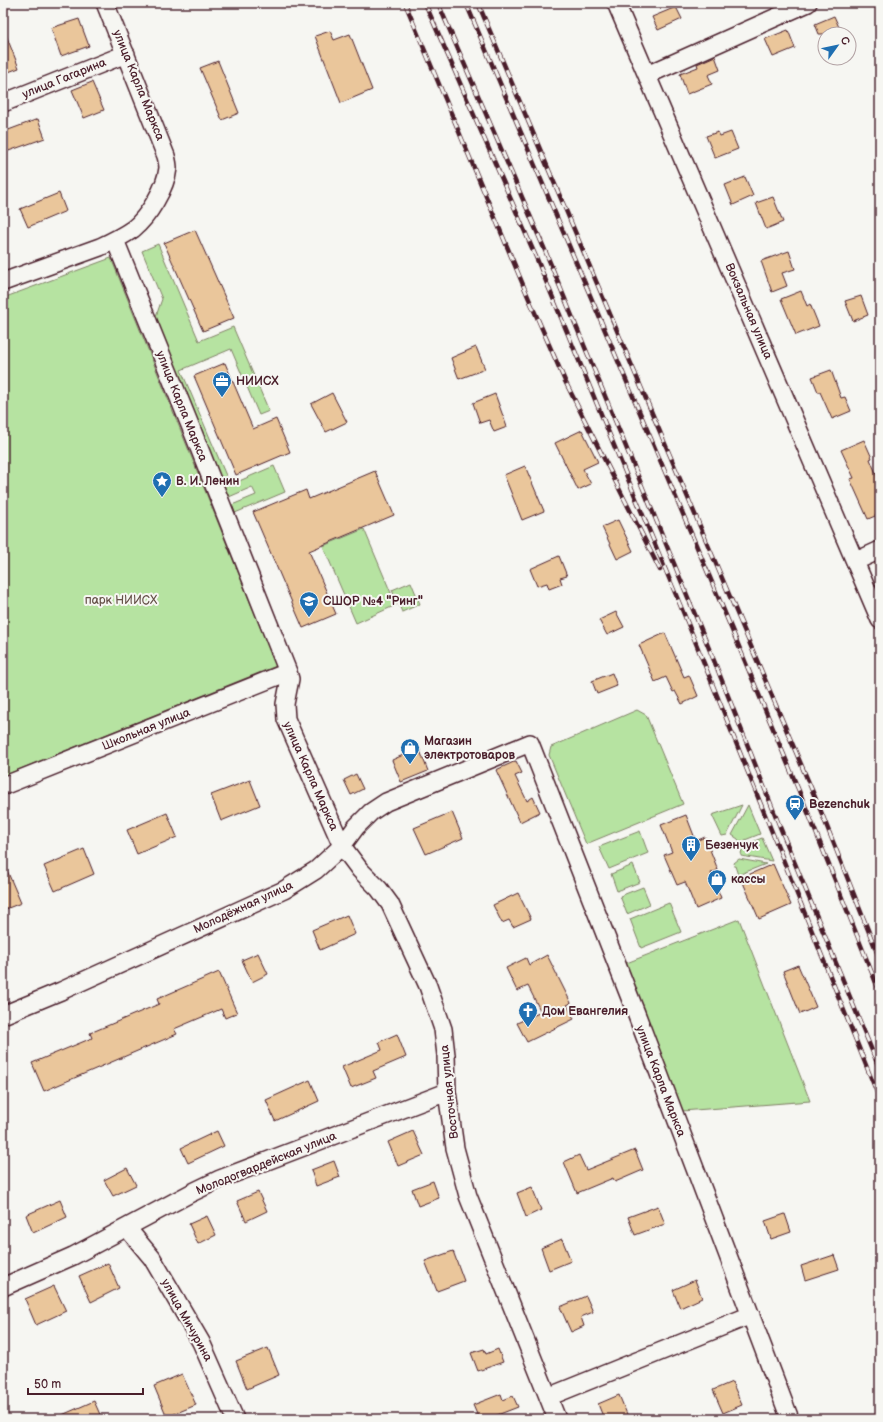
<svg xmlns="http://www.w3.org/2000/svg" width="883" height="1422" font-family="'Balsamiq Sans',sans-serif">
<style>
.built{fill:#f2e8d8}
.green{fill:#b6e3a1;stroke:#808166}
.building{fill:#eac69b;stroke:#4a1f2b}
.lines{fill:none;stroke-linecap:round;stroke-linejoin:round}
.minor-casing{stroke:#4a1f2b;stroke-width:20}
.minor{stroke:#f6f6f2;stroke-width:17}
.rail-casing{stroke:#4a1f2b;stroke-width:4.5}
.rail{stroke:#f6f6f2;stroke-width:3;stroke-dasharray:9;stroke-linecap:butt}
.labels{text-anchor:middle;stroke-width:4;stroke-linejoin:round;paint-order:stroke}
.street-label{font-size:12px;fill:#4a1f2b;stroke:#f6f6f2}
.poi-label{font-size:12px;font-weight:bold;fill:#4a1f2b;stroke:#f6f6f2;text-anchor:start}
.park-label{font-size:12px;fill:#655048;stroke:#f6f6f2}
</style>
<rect width="100%" height="100%" fill="#f6f6f2"/>
<filter id="ink" filterUnits="userSpaceOnUse"><feTurbulence type="fractalNoise" baseFrequency=".025" numOctaves="2"/><feDisplacementMap in="SourceGraphic" scale="8" xChannelSelector="R" yChannelSelector="G"/><feConvolveMatrix kernelMatrix="1 2 1 2 8 2 1 2 1" color-interpolation-filters="sRGB"/></filter>
<g filter="url(#ink)">
<path class="built" d="M880,556V583L871,561Z"/>
<path class="green" d="M158,244L199,341L233,327L269,411L259,415L231,349L181,370L230,485L274,466L285,492L235,513L232,505L256,495L252,487L229,497L154,322L162,299L142,251Z
M111,258L276,666L3,776V298Z
M364,529L396,605L356,623L323,546Z
M411,582L420,604L402,612L392,590Z
M637,710L646,715L683,804L586,844L549,755L551,747Z
M742,805L727,835L722,836L712,815Z
M748,805L760,834L740,842L738,839L732,835Z
M640,831L648,853L609,869L599,847Z
M762,838L772,861L741,856L742,846Z
M739,859L766,864L738,875L734,863Z
M633,865L640,882L617,891L611,874Z
M643,887L650,904L627,914L620,896Z
M669,903L681,932L641,948L630,919Z
M739,919L810,1101L682,1111L624,964Z"/>
<path class="building" d="M676,7L682,19L658,30L652,17Z
M834,16L842,34H819L815,24Z
M79,19L89,46L61,56L51,28Z
M3,30H4L19,68L3,74Z
M788,30L795,48L773,57L765,39Z
M330,31L334,40L350,34L372,90L341,103L315,36Z
M715,56L720,70L708,75L712,84L687,94L680,74L698,67L697,64Z
M218,61L239,113L222,120L200,68Z
M92,82L104,110L84,118L72,90Z
M38,119L45,138L3,153V132Z
M718,132L720,136L731,132L738,149L715,158L706,136Z
M745,177L753,196L733,205L725,185Z
M59,193L66,211L28,227L20,209Z
M773,197L783,222L766,229L756,203Z
M195,230L234,318L203,331L164,243Z
M789,251L795,269L782,273L787,286L772,292L761,261Z
M801,291L807,306L810,304L819,326L796,335L781,299Z
M861,296L868,315L853,321L845,301Z
M476,347L485,369L459,379L451,358Z
M225,363L253,429L276,419L290,452L236,475L194,376Z
M831,370L841,398L845,397L851,411L832,419L820,392H818L812,377Z
M332,393L347,422L326,432L311,404Z
M495,394L507,427L494,432L489,420L480,423L473,403Z
M582,430L598,462L583,469L591,484L578,490L555,443Z
M864,440L872,458L870,459L880,483V514L868,519L850,479L854,478L841,450Z
M525,466L544,511L522,520L504,475Z
M375,471L394,515L309,551L336,614L303,628L253,512L306,490L309,499Z
M618,520L633,551L617,559L602,527Z
M559,556L567,576L560,578L562,584L549,589L547,583L537,586L530,569Z
M616,612L624,627L607,635L599,620Z
M665,633L684,677L689,675L698,696L682,704L675,691L673,692L666,677L655,682L639,645Z
M612,673L617,686L597,694L592,681Z
M419,748L428,771L401,782L392,760Z
M516,761L522,773L515,776L527,801L533,797L540,812L520,822L496,770Z
M356,774L363,789L351,795L344,780Z
M250,780L260,805L221,821L211,795Z
M452,812L463,838L426,854L414,828Z
M167,813L177,837L137,854L127,830Z
M686,815L696,841L705,837L718,870L711,873L721,898L696,909L685,882L677,885L664,855L672,852L661,825Z
M84,849L94,874L55,891L44,866Z
M3,861L21,903L3,910Z
M773,864L791,905L759,919L741,878Z
M518,893L531,919L513,927L509,920L502,923L493,905Z
M347,915L355,934L320,950L312,930Z
M258,953L268,974L252,982L242,960Z
M547,955L571,1003L567,1005L574,1019L527,1042L517,1023L541,1012L528,986L517,991L506,968L526,958L529,965Z
M798,965L816,1007L800,1014L783,971Z
M219,972L237,1013L225,1018L221,1009L174,1029L177,1034L44,1091L32,1063L92,1038L90,1033L159,1004L157,999Z
M397,1034L406,1057L373,1071L376,1078L351,1088L342,1067L382,1050L379,1042Z
M310,1080L319,1101L275,1121L266,1100Z
M217,1131L224,1146L188,1163L181,1148Z
M413,1131L424,1155L398,1166L388,1142Z
M635,1150L643,1170L615,1182L613,1178L577,1193L564,1162L579,1155L586,1170Z
M334,1161L340,1177L316,1186L311,1170Z
M127,1168L136,1185L113,1196L104,1180Z
M433,1181L439,1198L418,1206L412,1189Z
M532,1187L541,1210L526,1217L517,1193Z
M258,1192L267,1211L246,1221L237,1201Z
M60,1200L67,1217L33,1233L26,1215Z
M658,1206L665,1224L635,1235L628,1217Z
M785,1214L791,1232L771,1239L765,1221Z
M207,1216L216,1235L198,1244L189,1224Z
M562,1239L571,1261L549,1270L541,1248Z
M453,1251L464,1281L437,1291L425,1261Z
M834,1255L839,1269L805,1280L801,1266Z
M108,1263L119,1288L91,1302L79,1276Z
M695,1280L702,1298L680,1308L673,1290Z
M54,1286L66,1311L36,1325L25,1299Z
M586,1296L593,1312L581,1317L584,1326L571,1332L560,1307Z
M268,1348L279,1375L247,1389L236,1361Z
M484,1349L486,1354L498,1349L503,1362L478,1371L471,1353Z
M182,1374L196,1405L167,1417L154,1386Z
M732,1382L742,1405L723,1413L713,1390Z
M501,1394L503,1400L513,1396L518,1407L487,1419H479L473,1405Z
M619,1395L629,1419H604L598,1404Z
M94,1401L102,1419H53Z"/>
<g class="lines">
<g class="minor-casing">
<path id="minor" d="M616,3L880,620
M647,75L808,3
M3,103L126,54
M115,240L192,430L288,672L290,679L285,704L286,719L342,846L360,870L379,889L390,904L428,986L443,1029L446,1055L447,1092L455,1148L468,1196L557,1419
M3,282L100,247C111,242 123,236 133,229C148,217 166,188 168,168C168,164 167,160 166,156L105,3
M856,561L880,550
M3,786L288,672
M3,1015L61,991L284,890L316,870L342,846L356,827L371,812L386,802L530,743L636,1013L790,1419
M127,1228L152,1258L201,1342L235,1419
M3,1287L73,1256L191,1193L220,1179L447,1092
M548,1397L751,1315"/>
</g>
<use href="#minor" class="minor"/>
<g class="rail-casing">
<path id="rail" d="M405,3L529,299L565,381L660,570
M425,3L536,257L693,636L880,1100
M438,3L544,248L715,663L780,827L880,1070
M466,3L722,606L809,815L880,993
M478,3L820,809L880,960"/>
</g>
<use href="#rail" class="rail"/>
</g>
</g>
<defs>
<g id="office-pin" transform="scale(1)"><path d="M0 17L-7.5 6A9.5 9.5 0 1 1 7.5 6Z" fill="#1f6fb2" stroke="#f6f6f2"/><path d="M-6-3h4V-5.5h4V-3h4V5H-6ZM-1-4.5V-3h2v-1.5ZM-6 0V1H6V0Z" fill="#fff"/></g>
<g id="sight-pin" transform="scale(1)"><path d="M0 17L-7.5 6A9.5 9.5 0 1 1 7.5 6Z" fill="#1f6fb2" stroke="#f6f6f2"/><path d="M0-6L1.8-2.2L6-1.7L2.9 1.2L3.7 5.4L0 3.3L-3.7 5.4L-2.9 1.2L-6-1.7L-1.8-2.2Z" fill="#fff"/></g>
<g id="school-pin" transform="scale(1)"><path d="M0 17L-7.5 6A9.5 9.5 0 1 1 7.5 6Z" fill="#1f6fb2" stroke="#f6f6f2"/><path d="M0-5L7-2L0 1L-7-2ZM-4 1L0 2.5L4 1V4Q0 6-4 4Z" fill="#fff"/></g>
<g id="shop-pin" transform="scale(1)"><path d="M0 17L-7.5 6A9.5 9.5 0 1 1 7.5 6Z" fill="#1f6fb2" stroke="#f6f6f2"/><path d="M-5-2.5h2.3a2.7 3.5 0 0 1 5.4 0H5L5.5 6h-11ZM-1.5-2.5h3a1.5 2.3 0 0 0-3 0Z" fill="#fff"/></g>
<g id="station-pin" transform="scale(1)"><path d="M0 17L-7.5 6A9.5 9.5 0 1 1 7.5 6Z" fill="#1f6fb2" stroke="#f6f6f2"/><path d="M-3-6H3Q5-6 5-4V2Q5 4 3 4L4.5 6H3L1.5 4h-3L-3 6H-4.5L-3 4Q-5 4-5 2V-4Q-5-6-3-6ZM-3.5-4v3h7v-3ZM-3.5 1v1.5H-2V1ZM2 1v1.5H3.5V1Z" fill="#fff"/></g>
<g id="building-pin" transform="scale(1)"><path d="M0 17L-7.5 6A9.5 9.5 0 1 1 7.5 6Z" fill="#1f6fb2" stroke="#f6f6f2"/><path d="M-4-6H4V6H1V3H-1V6H-4ZM-2.5-4.3h1.7v1.8h-1.7ZM.8-4.3h1.7v1.8H.8ZM-2.5-1h1.7V.8h-1.7ZM.8-1h1.7V.8H.8Z" fill="#fff"/></g>
<g id="church-pin" transform="scale(1)"><path d="M0 17L-7.5 6A9.5 9.5 0 1 1 7.5 6Z" fill="#1f6fb2" stroke="#f6f6f2"/><path d="M-1.2-6h2.4v3.5h3.3v2.4h-3.3V6h-2.4V-.1h-3.3v-2.4h3.3Z" fill="#fff"/></g>
</defs>
<g fill-rule="evenodd">
<use href="#office-pin" x="222" y="381"/>
<use href="#sight-pin" x="162" y="481"/>
<use href="#school-pin" x="309" y="601"/>
<use href="#shop-pin" x="410" y="748"/>
<use href="#station-pin" x="795" y="804"/>
<use href="#building-pin" x="691" y="845"/>
<use href="#shop-pin" x="717" y="879"/>
<use href="#church-pin" x="528" y="1011"/>
</g>
<g class="labels">
<g class="street-label">
<text transform="translate(64 78) rotate(-22)" y="4">улица Гагарина</text>
<text transform="translate(139 85) rotate(68)" y="4">улица Карла Маркса</text>
<text transform="translate(749 311) rotate(67)" y="4">Вокзальная улица</text>
<text transform="translate(182 406) rotate(68)" y="4">улица Карла Маркса</text>
<text transform="translate(146 729) rotate(-22)" y="4">Школьная улица</text>
<text transform="translate(311 776) rotate(66)" y="4">улица Карла Маркса</text>
<text transform="translate(243 907) rotate(-25)" y="4">Молодёжная улица</text>
<text transform="translate(661 1081) rotate(69)" y="4">улица Карла Маркса</text>
<text transform="translate(449 1092) rotate(-96)" y="4">Восточная улица</text>
<text transform="translate(266 1163) rotate(-22)" y="4">Молодогвардейская улица</text>
<text transform="translate(187 1320) rotate(61)" y="4">улица Мичурина</text>
</g>
<g class="poi-label">
<text x="236" y="385">НИИСХ</text>
<text x="176" y="485">В. И. Ленин</text>
<text x="323" y="605">СШОР №4 "Ринг"</text>
<text x="424" y="745">Магазин<tspan x="424" dy="14">электротоваров</tspan></text>
<text x="809" y="808">Bezenchuk</text>
<text x="705" y="849">Безенчук</text>
<text x="731" y="883">кассы</text>
<text x="542" y="1015">Дом Евангелия</text>
</g>
<g class="park-label">
<text x="121" y="604">парк НИИСХ</text>
</g>
</g>
<rect width="883" height="1422" fill="none" stroke="#f6f6f2" stroke-width="16"/>
<rect x="8" y="8" width="867" height="1406" fill="none" stroke="#4a1f2b" stroke-width="1.5" filter="url(#ink)"/>
<g transform="translate(837 46) rotate(57)"><circle r="19" fill="#f6f6f2" stroke="#b1a0a2"/>
<path d="M0-3L7 15L0 10L-7 15Z" fill="#1f6fb2"/>
<text y="-6" font-size="11" font-weight="bold" text-anchor="middle" fill="#4a1f2b">С</text>
</g>
<path d="M28 1388v6h115v-6" fill="none" stroke="#4a1f2b" stroke-width="2"/>
<text x="34" y="1388" font-size="12" fill="#4a1f2b" stroke="#f6f6f2" stroke-width="3" paint-order="stroke">50 m</text>
</svg>
